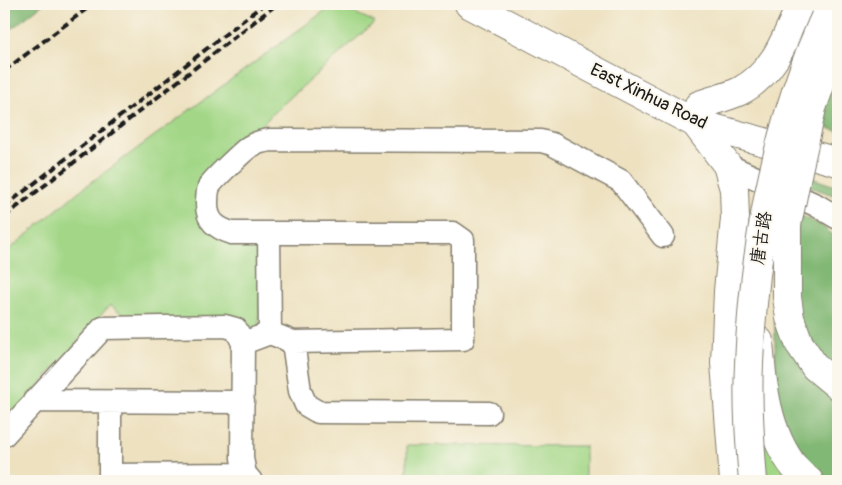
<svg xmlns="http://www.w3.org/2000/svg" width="842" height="485" font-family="Pangolin,'LXGW WenKai TC',sans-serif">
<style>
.green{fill:#a3d787;stroke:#607a52}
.forest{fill:#82b874;stroke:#4f6a48}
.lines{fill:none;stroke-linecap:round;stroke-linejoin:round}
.minor-casing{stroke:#847e6e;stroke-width:25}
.major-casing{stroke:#847e6e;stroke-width:30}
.minor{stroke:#fff;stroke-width:22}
.major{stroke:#fff;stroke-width:28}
.rail{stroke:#1c1c1c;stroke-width:4;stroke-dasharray:8 4;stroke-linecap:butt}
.major-bridge-casing{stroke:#847e6e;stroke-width:30;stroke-linecap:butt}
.major-bridge{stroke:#fff;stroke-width:28}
.labels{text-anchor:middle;stroke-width:4;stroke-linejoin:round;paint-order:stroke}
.street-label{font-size:18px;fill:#1c1c1c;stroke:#fbf7ec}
</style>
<rect width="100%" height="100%" fill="#fbf7ec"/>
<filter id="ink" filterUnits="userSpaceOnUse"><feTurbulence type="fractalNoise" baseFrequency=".02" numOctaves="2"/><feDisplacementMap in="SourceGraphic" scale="10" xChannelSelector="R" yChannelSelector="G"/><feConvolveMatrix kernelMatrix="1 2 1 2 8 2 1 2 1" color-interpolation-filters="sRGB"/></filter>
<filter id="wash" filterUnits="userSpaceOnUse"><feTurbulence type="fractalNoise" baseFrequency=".0096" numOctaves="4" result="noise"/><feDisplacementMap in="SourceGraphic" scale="20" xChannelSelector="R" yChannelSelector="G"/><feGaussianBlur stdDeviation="1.12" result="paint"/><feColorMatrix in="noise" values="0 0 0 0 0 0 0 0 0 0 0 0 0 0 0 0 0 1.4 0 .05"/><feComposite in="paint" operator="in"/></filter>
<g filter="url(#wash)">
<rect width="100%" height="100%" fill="#ede1c0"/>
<path class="green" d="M334,4L375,22L274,112L201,193L200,216L260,245L259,332L133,322L110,305L4,425V254L78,192Z
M761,433L792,481H766Z
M407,445L585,446V481H407Z"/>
<path class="forest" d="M4,4H43L4,35Z
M838,62V131L817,125Z
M806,176L838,187V199L833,195L805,185Z
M788,209L824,227L838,240V481H817L799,467L776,397L774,284Z"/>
</g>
<g filter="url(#ink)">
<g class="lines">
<g class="minor-casing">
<path id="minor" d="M727,165L816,205L838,218
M270,333L293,342L300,391L306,405L318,412L489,413
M293,342L463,339V240L453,233H232C216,228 207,221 207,204C207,198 207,190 210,185C215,178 242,152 249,147C256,142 263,141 271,140L541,141L552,144L621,181L663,236
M34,401L243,402
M110,402V481
M4,435L103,328L225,326L236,329L243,343
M110,475L245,474
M251,481L245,474L242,458L243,343L270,333L269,233"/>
</g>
<g class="major-casing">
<path id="major" d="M469,4L695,123L838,162
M699,105C713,100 728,97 740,91C775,73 786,37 801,4
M695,123L727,165L734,189L735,218L728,291L725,363L734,481
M759,341C762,384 767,433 795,468C799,473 804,477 809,481
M799,343L815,367L838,386"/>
</g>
<use href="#minor" class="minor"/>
<use href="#major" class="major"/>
<path class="rail" d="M4,71L93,4
M4,207L264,4
M4,217L277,4"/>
<g class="major-bridge-casing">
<path id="major-bridge" d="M799,343L790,318L787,297V225L797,175L812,108L838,35
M753,481C750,443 747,403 749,364C754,241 778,116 831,4"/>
</g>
<use href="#major-bridge" class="major-bridge"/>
</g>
</g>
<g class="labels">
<g class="street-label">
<text transform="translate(649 96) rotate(26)" y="6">East Xinhua Road</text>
<text transform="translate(761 238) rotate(-81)" y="6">唐古路</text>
</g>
</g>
<rect width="842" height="485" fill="none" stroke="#fbf7ec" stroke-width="20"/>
</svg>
